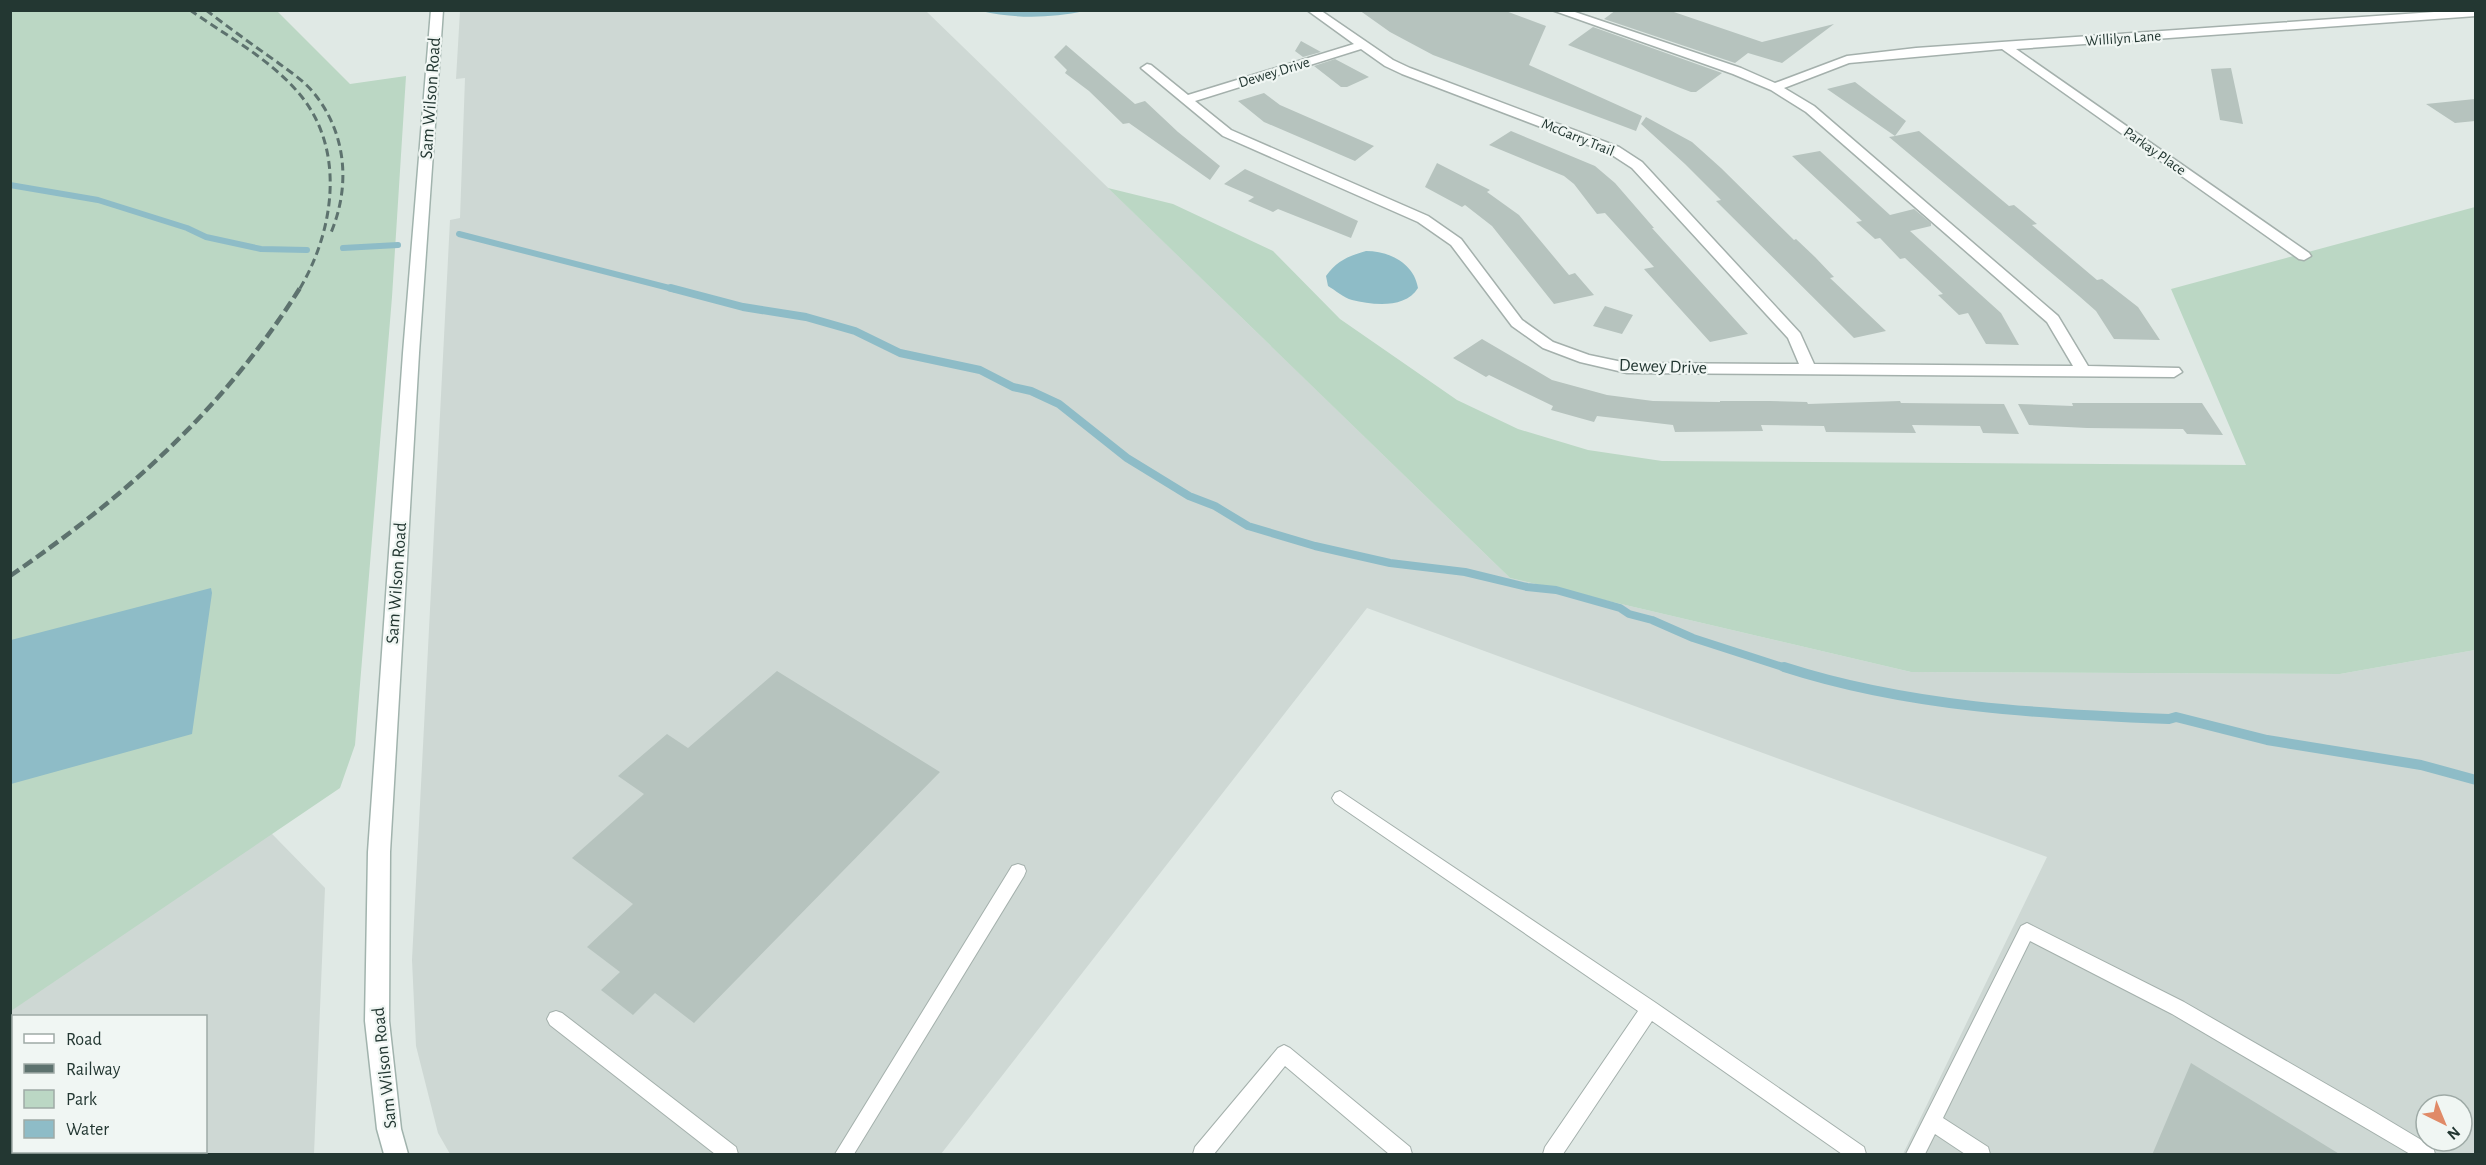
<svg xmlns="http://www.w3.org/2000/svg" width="2486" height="1165" font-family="'Alegreya Sans',sans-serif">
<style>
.built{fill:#ced8d4;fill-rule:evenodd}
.green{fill:#bbd7c4}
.water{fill:#8ebcc7}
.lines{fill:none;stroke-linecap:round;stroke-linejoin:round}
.stream-far2{stroke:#8ebcc7;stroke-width:6}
.stream-far1{stroke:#8ebcc7;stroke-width:8}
.stream{stroke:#8ebcc7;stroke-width:10}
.building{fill:#b6c3be}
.lane-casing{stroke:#a4b0ac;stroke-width:2}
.street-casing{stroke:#a4b0ac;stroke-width:3}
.secondary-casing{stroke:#a1b3ad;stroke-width:3}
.lane{fill:#fff;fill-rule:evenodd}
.street{fill:#fff;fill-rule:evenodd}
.secondary{fill:#fff;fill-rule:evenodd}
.rail-far1{stroke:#5d726e;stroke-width:3;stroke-dasharray:8 4.5;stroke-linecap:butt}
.rail{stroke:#5d726e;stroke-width:4.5;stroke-dasharray:11 5;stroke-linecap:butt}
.labels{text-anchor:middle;stroke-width:4.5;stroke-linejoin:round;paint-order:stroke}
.far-street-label{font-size:15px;fill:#233732;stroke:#f0f6f3}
.street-label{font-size:18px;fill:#233732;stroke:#f0f6f3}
</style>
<rect width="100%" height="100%" fill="#e0e9e5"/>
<path class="built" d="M460,11H926L1510,578L1911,672L2340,674L2475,650V1154H1903L2047,857L1367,608L941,1154H450L438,1133L416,1046L412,960L450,220L460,218L465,78L456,79ZM2426,1105H2462V1141H2426Z
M226,787L325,888L314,1154H11V927ZM14,1016H206V1152H14Z"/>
<path class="green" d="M11,11H277L350,84L406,76L392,297L355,745L340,788L11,1011Z
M1108,188L1173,204L1273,251L1340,319L1457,400L1518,429L1588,450L1662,461L2246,465L2171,289L2475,207V650L2340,674L1911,672L1510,578Z"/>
<path class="water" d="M981,11H1085C1050,18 1016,19 981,11Z
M1366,251C1389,251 1414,263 1418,288C1405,309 1373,305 1352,300C1344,298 1335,290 1328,286L1326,276C1337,261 1348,256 1366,251Z
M211,588L212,593L192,734L11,784V640Z"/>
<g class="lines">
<path class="stream-far2" d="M10,185L98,200L187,228L206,237L261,249L307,250
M459,234L677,290
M343,248L398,245"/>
<path class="stream-far1" d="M671,288L743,307L806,317L855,331L900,353L980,370L1013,387L1031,391L1059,404L1127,458L1189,496L1215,506L1248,526L1315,546L1390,563L1465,572L1527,587L1556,590L1620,608L1629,614L1652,620L1693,638L1789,669"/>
<path class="stream" d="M1784,667C1908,707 2040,714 2169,719L2176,717L2267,740L2421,765L2476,780"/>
</g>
<path class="building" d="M1359,10H1503L1546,26L1529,65L1642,116L1636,131L1433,55L1390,32Z
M1616,10H1668L1762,42L1834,24L1782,63L1748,53L1735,63L1604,19Z
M1593,27L1722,73L1696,92H1691L1568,45Z
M1301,41L1321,52L1303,57L1295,51Z
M1066,45L1135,104L1145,101L1178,132L1220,166L1210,180L1129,123L1123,124L1089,91L1065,73L1067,70L1054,57Z
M1335,59L1369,77L1347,87H1341L1314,66Z
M2231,68L2243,124L2220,120L2211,69Z
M1855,82L1906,121L1895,136L1919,131L2009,206L2014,205L2037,224L2032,225L2097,280L2102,279L2138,307L2160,340L2114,339L2096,311L2079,296L1889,137L1895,136L1827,89Z
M1264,93L1280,105L1374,146L1355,161L1264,122L1238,101Z
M2475,99V121L2455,123L2426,104Z
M1646,117L1692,142L1721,168L1794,240L1796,239L1815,257L1834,277L1830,278L1886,331L1854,338L1716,201L1721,200L1685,164L1641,124Z
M1511,131L1595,166L1615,183L1654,228H1652L1748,334L1710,342L1644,269L1654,267L1605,213L1597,214L1574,184L1564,176L1489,145Z
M1820,151L1890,215L1914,209L1931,223V226L1910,231L2001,313L2019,345L1986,344L1968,313L1959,315L1938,295L1943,294L1905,258L1900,259L1880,238L1875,239L1856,222L1862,221L1792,156Z
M1437,163L1490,190L1487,192L1519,215L1569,275L1575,273L1594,295L1554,304L1492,226L1465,205L1462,207L1425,187Z
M1245,169L1358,221L1351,238L1278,209L1273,212L1248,201L1254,197L1224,184Z
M1605,306L1633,315L1622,334L1593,326Z
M1482,339L1552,380L1607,395L1653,401L1720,402V401H1770L1807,402L1808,404L1900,401L1901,403L2004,404L2019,434L1983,433L1980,426L1912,425L1916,433L1826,432L1824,426L1761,425L1763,431L1675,432L1673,425L1597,416L1594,422L1551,410L1553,406L1489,375L1486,377L1453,358Z
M2072,403H2202L2223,435L2187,434L2183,429L2087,428L2029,425L2018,404L2073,406Z
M777,671L940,772L694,1023L655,993L633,1015L601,990L620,972L587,947L633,904L572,858L644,794L618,776L667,734L688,748Z
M2191,1063L2341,1155H2152Z"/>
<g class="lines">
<g class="lane-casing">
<path id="lane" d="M1340,791L1656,1003L1864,1147L1866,1154H1842L1652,1021L1563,1154H1543L1545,1147L1638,1011L1335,803L1332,798L1335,793Z
M1018,864L1024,866L1026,871L1024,876L854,1154H835L1012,866Z
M2027,923L2184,1002L2373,1111L2433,1147L2435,1154H2410L2172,1014L2030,941L1943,1118L1988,1147L1990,1154H1965L1935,1134L1925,1154H1906L2021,926Z
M556,1011L562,1013L736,1147L738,1154H715L550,1025L547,1019L550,1013Z
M1284,1045L1290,1048L1410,1147L1412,1154H1389L1285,1066L1214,1154H1193L1195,1147L1278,1048Z"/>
</g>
<g class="street-casing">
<path id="street" d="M1307,10H1320L1393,60L1410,68L1619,147L1642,162L1800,333L1814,364L2073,366L2047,322L1806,112L1771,90L1733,74L1552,10H1569L1741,68L1775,83L1847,56L1916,48L2463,10H2476V16L2016,49L2309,253L2311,256L2304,260L2299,259L2002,49L1849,63L1784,88L1814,106L2058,316L2088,366L2179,368L2182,372L2174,377L1627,373L1580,362L1543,348L1512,326L1451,245L1418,222L1223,136L1141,68L1147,64L1151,65L1188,95L1354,44ZM1361,49L1385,66L1402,74L1609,153L1632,168L1788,338L1799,364L1627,363L1589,355L1553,342L1522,320L1461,239L1428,216L1231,130L1195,101Z"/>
</g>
<g class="secondary-casing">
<path id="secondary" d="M431,10H443L419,353L390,852L389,1021L401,1129L408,1154H384L377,1129L365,1021L368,852L403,353Z"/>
</g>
<use href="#lane" class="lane"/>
<use href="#street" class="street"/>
<use href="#secondary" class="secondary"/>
<path class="rail-far1" d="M190,10C225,35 267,57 296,90C347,146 335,230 299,290
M206,10C229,28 253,45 277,62C289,71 303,80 313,92C347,133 351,187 330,235"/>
<path class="rail" d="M10,576C127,495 223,410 300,288"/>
</g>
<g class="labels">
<g class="far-street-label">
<text transform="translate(2123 38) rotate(-4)" y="5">Willilyn Lane</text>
<text transform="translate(1274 72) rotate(-17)" y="5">Dewey Drive</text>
<text transform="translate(1578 137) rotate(22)" y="5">McGarry Trail</text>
<text transform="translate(2155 151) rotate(35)" y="5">Parkay Place</text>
</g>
<g class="street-label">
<text transform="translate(430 98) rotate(-86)" y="6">Sam Wilson Road</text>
<text transform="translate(1663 366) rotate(2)" y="6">Dewey Drive</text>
<text transform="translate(396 583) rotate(-86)" y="6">Sam Wilson Road</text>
<text transform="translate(384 1068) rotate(-96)" y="6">Sam Wilson Road</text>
</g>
</g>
<rect width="2486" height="1165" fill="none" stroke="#233732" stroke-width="24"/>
<rect x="12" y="1015" width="195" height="138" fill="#f0f6f3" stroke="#9eaaa6" stroke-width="1.5"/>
<rect x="24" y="1034" width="30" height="9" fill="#ffffff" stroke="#9eaaa6" stroke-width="1.5"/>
<text x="66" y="1045" font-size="18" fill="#233732">Road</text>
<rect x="24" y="1064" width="30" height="9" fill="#5d726e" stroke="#9eaaa6" stroke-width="1.5"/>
<text x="66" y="1075" font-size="18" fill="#233732">Railway</text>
<rect x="24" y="1090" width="30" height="18" fill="#bbd7c4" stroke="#9eaaa6" stroke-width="1.5"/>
<text x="66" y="1105" font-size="18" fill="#233732">Park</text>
<rect x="24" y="1120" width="30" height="18" fill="#8ebcc7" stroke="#9eaaa6" stroke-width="1.5"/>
<text x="66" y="1135" font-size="18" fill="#233732">Water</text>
<g transform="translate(2444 1123) rotate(137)"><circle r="28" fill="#f0f6f3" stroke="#9eaaa6" stroke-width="1.5"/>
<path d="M0-4.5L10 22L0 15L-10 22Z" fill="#e08a67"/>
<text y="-9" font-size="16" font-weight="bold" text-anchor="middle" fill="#233732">N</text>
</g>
</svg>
